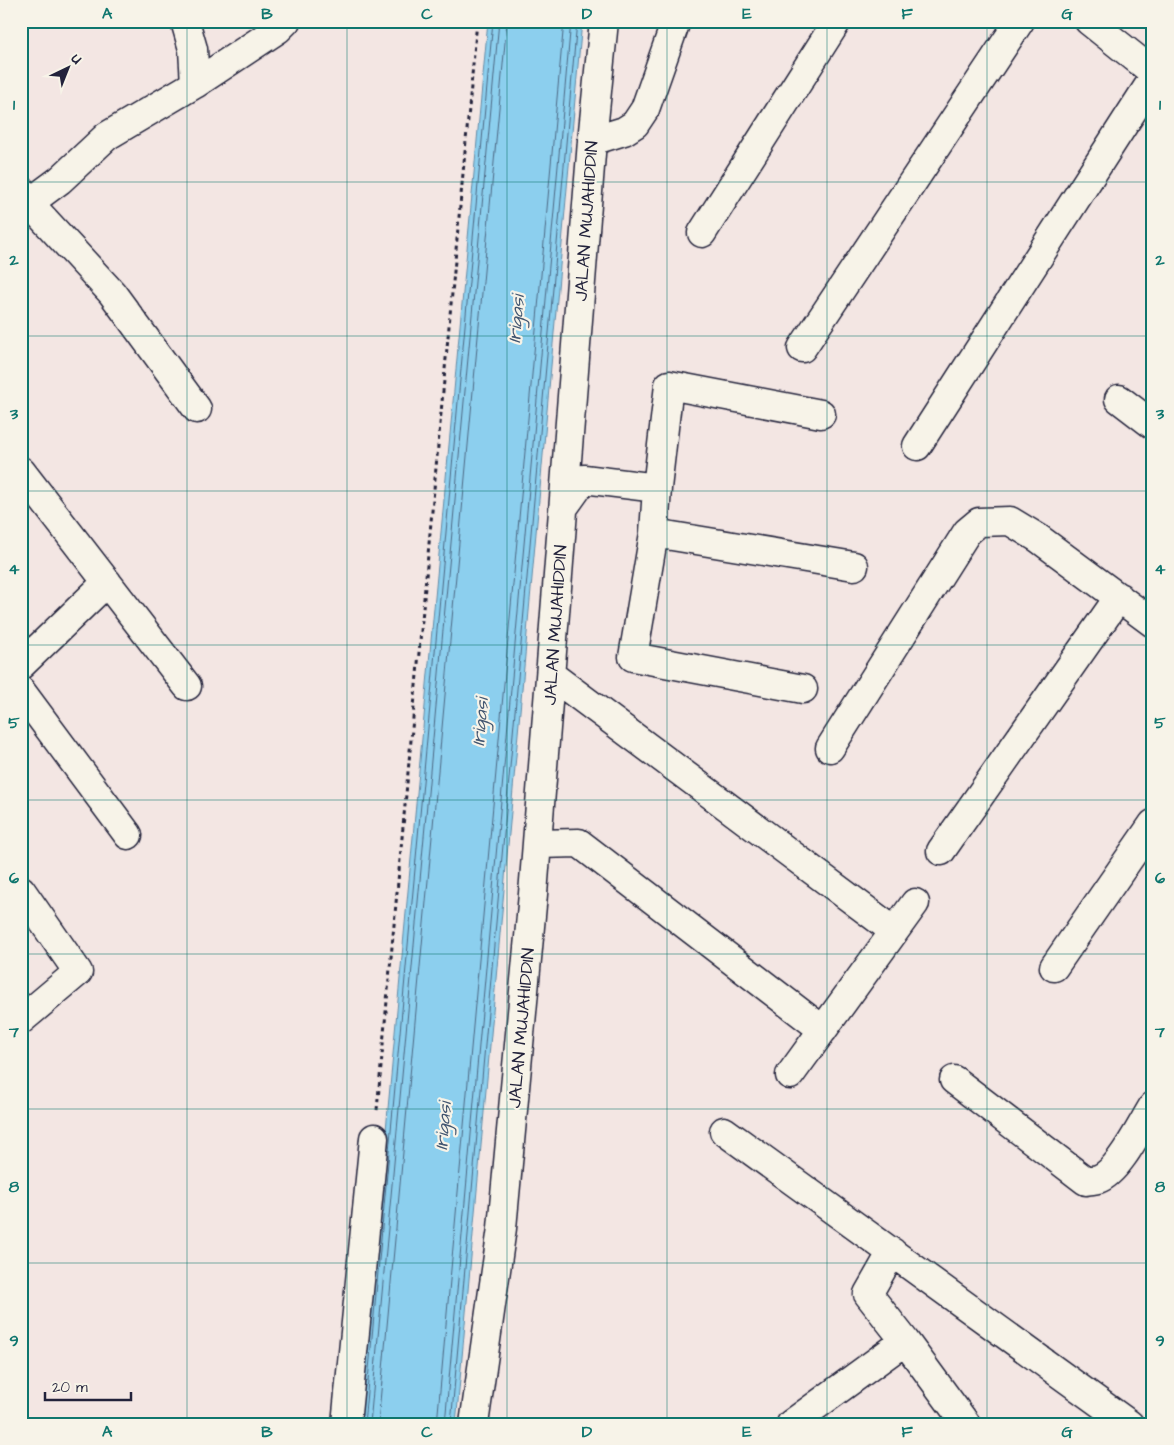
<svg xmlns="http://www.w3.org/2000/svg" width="1174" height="1445" font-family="'Architects Daughter',sans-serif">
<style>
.water{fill:#8ccfee;stroke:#628aa6}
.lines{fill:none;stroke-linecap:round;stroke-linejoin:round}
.shore{stroke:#4c6783;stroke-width:1}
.minor-casing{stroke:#22223b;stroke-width:31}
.path{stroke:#22223b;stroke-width:3;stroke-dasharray:4 4;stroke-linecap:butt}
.minor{stroke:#f7f3e8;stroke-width:28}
.grid{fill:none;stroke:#0f766e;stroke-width:1;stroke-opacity:0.55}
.labels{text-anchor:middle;stroke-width:4.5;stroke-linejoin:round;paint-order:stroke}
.street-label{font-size:18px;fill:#22223b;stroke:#f7f3e8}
.water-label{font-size:19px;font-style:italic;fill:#425671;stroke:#f7f3e8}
.neatline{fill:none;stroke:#0f766e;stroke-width:2}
.grid-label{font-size:16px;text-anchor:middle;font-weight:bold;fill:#0f766e}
</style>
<rect width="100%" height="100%" fill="#f3e6e3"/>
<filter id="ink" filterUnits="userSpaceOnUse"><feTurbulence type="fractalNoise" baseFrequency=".02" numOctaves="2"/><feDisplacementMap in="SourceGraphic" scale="10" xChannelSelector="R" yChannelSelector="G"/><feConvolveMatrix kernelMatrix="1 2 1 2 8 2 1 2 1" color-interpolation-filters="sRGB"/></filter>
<g filter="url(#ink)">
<path class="water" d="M488,21H582L456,1424H359Z"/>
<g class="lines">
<path class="shore" d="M364,1424L493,21
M370,1424L499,21
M378,1424L507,21
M437,1424L564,21
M445,1424L571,21
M451,1424L577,21"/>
<g class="minor-casing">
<path id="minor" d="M1089,21L1153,72
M195,84L278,29L286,21
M592,141L624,131L635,124L645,109L676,21
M21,190L29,203L112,293L197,409
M21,211L29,203L60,180L107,136L195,84L193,49L185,21
M702,233L837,21
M802,348L1020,21
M1119,399L1153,425
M917,446L1153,79
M21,471L187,686
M564,507L584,479L657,488
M654,533L854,566
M21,665L107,582
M551,675L894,931
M803,689L633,657L654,533L657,488L669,385L821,414
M21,691L128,835
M830,748L967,532L979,522L1010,521L1038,538L1153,623
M537,844L579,843L823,1030
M941,851L1119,597
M21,890L78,972L21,1020
M1054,967L1153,824
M790,1075L915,903
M954,1080L1086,1181C1090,1180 1094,1180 1098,1179C1119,1172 1141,1125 1153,1106
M724,1131L1129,1424
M892,1252L868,1294L905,1341L966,1424
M346,1424L374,1138
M474,1424L502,1228L533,894L592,141L604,21
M791,1424L905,1341"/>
</g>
<path class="path" d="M377,1110L477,21"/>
<use href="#minor" class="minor"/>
</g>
</g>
<path class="grid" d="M187,21V1424M347,21V1424M507,21V1424M667,21V1424M827,21V1424M987,21V1424M21,182H1153M21,336H1153M21,491H1153M21,645H1153M21,800H1153M21,954H1153M21,1109H1153M21,1263H1153"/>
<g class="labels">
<g class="street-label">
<text transform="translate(586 221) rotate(-86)" y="6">JALAN MUJAHIDDIN</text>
<text transform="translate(555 625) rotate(-86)" y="6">JALAN MUJAHIDDIN</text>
<text transform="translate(521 1028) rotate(-85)" y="6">JALAN MUJAHIDDIN</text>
</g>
<g class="water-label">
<text transform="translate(515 319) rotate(-85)" y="7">Irigasi</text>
<text transform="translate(479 722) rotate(-85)" y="7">Irigasi</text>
<text transform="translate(442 1126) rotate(-85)" y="7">Irigasi</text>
</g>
</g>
<rect width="1174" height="1445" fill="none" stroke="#f7f3e8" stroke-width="55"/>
<g transform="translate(68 68) rotate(43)" stroke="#f7f3e8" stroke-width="4" paint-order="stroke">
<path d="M0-4L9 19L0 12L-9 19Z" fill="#22223b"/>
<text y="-8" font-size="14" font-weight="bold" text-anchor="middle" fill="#22223b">U</text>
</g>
<path d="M45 1392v8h86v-8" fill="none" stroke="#22223b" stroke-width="2.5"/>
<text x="52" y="1392" font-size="15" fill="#22223b" stroke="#f7f3e8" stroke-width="4" paint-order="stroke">20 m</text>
<rect x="28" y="28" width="1118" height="1390" class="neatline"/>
<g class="grid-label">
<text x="107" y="19">A</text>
<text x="267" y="19">B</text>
<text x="427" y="19">C</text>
<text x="587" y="19">D</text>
<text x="747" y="19">E</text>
<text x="907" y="19">F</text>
<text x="1067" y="19">G</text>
<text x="14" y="110">1</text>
<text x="1160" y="110">1</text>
<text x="14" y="265">2</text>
<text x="1160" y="265">2</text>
<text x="14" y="419">3</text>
<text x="1160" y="419">3</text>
<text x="14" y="574">4</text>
<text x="1160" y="574">4</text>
<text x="14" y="728">5</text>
<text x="1160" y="728">5</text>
<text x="14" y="883">6</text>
<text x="1160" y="883">6</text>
<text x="14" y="1037">7</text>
<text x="1160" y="1037">7</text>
<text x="14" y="1192">8</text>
<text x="1160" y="1192">8</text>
<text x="14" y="1346">9</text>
<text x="1160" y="1346">9</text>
<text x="107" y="1437">A</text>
<text x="267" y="1437">B</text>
<text x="427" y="1437">C</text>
<text x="587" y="1437">D</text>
<text x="747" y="1437">E</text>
<text x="907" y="1437">F</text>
<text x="1067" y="1437">G</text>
</g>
</svg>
